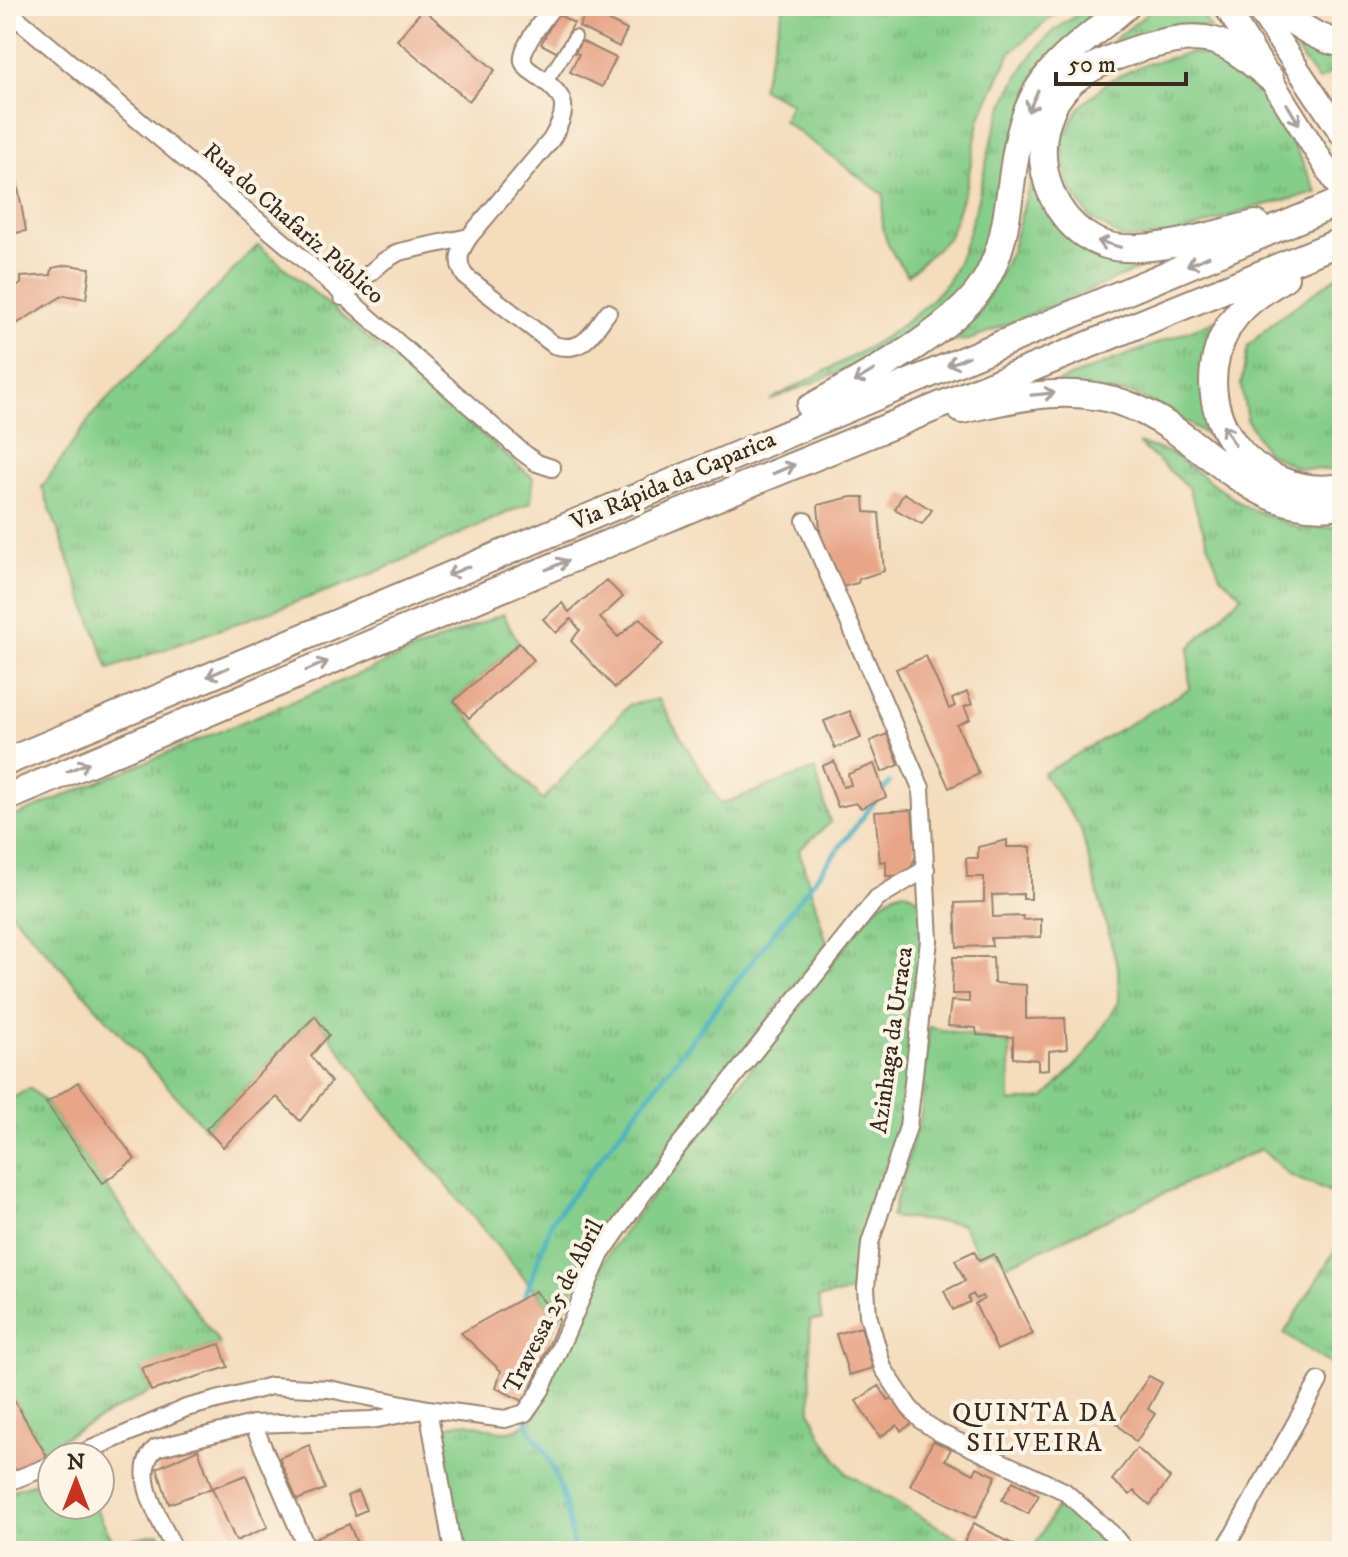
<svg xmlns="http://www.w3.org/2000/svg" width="1348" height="1557" font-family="'IM FELL DW Pica',serif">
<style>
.grass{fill:url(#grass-tufts);stroke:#607c54;stroke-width:2}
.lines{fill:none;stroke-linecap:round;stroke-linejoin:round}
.stream{stroke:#46b3c3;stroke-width:5}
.building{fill:#e8a688}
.pedestrian-casing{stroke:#98836e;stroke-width:16}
.minor-casing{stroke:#98836e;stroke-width:20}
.secondary-casing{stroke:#98836e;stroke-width:26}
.trunk-casing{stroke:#98836e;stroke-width:30}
.pedestrian{stroke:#fff;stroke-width:12}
.minor{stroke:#fff;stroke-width:16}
.secondary{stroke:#fff;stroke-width:22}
.trunk{stroke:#fff;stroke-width:26}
.oneway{stroke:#a79f9a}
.labels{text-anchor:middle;stroke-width:8;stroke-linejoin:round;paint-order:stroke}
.street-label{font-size:24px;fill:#3b2a1e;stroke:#fcf5e5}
.neighbourhood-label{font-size:26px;letter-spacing:2px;fill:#3b2a1e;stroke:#fcf5e5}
</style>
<defs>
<pattern id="grass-tufts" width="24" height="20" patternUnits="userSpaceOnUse" patternTransform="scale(2)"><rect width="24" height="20" fill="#85ce8a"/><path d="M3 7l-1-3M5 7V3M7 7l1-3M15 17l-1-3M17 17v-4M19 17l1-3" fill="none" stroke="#6ea770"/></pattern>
</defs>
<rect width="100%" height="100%" fill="#fcf5e5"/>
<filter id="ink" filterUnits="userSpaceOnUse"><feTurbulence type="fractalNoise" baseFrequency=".0125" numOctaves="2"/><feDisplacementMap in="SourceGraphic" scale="16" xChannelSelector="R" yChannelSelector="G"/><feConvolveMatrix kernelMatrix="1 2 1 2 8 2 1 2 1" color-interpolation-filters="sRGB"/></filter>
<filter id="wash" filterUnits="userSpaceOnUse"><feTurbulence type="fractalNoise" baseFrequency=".006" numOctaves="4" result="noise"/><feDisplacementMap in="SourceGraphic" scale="32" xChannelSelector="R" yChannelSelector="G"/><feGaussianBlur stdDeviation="1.8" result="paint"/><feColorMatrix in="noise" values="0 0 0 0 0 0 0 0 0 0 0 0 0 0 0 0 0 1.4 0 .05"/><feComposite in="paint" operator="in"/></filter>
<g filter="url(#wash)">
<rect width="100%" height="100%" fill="#f4dcbd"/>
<path class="grass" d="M784,6H1064L1011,52L980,117L967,183L949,237L908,275C886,248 878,229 884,195L783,121L791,103L761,88Z
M1090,6H1106L1034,75L993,243L962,300L906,345L770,400C829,367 903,338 946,283C961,264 972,222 978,198C992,135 1005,75 1055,30C1066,21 1079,14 1090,6Z
M1150,6H1198L1210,28L1188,25L1096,54L1143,17Z
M1284,33L1308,45L1342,54V66L1318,81Z
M1190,53C1200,54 1212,54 1221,58C1268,78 1295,149 1317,193L1252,208L1173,236L1124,239L1090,218L1067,183L1062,140L1079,108L1110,80L1143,65Z
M1034,168C1042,186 1048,211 1060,226C1081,255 1115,261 1149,265L969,340L949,341L987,299L1011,252Z
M258,245L533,478L531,502L363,578L109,669L42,487L94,413Z
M1342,273V471L1297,468L1266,452L1247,420L1241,385L1248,346L1276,320Z
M1235,313L1213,345L1220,444L1167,409L1133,394L1047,386Z
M1138,443L1169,452L1244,506L1301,529L1342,526V1198L1289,1175L1261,1149L1007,1265L994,1249L979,1256L962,1224L891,1217L921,1114L929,1027L1010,1044V1102L1045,1098L1087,1053L1119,1002L1118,969L1080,827L1043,774L1189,689V648L1242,595L1220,576L1188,487Z
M503,614L519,643L454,701L543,800L629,705L658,699L721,804L815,769L830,823L799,850L827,943L595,1242L559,1320L384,1110L315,1016L206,1129L6,907V820Z
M904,891L915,896L921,903L922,962L913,1010L905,1104L863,1240L859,1260L858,1291L818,1298L822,1320H810L811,1412L822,1437L846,1473L980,1551H459L440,1434C470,1401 496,1455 534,1417L590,1285L614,1245L875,908L895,894Z
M30,1088L46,1103L220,1344L141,1369L151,1391L57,1441L49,1460L6,1386V1102Z
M1341,1240H1342V1372L1284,1334Z
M52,1478V1505H94L114,1543L159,1533L167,1551H6V1492Z
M1059,1502L1087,1524L1112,1551H1032Z"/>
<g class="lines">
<path class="stream" d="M523,1302L552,1221L889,783
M526,1417C529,1434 535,1435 543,1449C562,1480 568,1516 574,1551"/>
</g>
<g id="blocks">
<path class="building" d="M423,9L495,70L469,101L397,40Z
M587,10L627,30L619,47L579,27Z
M557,14L574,23L558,53L541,44Z
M581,41L616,58L602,87L570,72L579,54L575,53Z
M6,122L26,231L6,235Z
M67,265L90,268L86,299L64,295L8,329L6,294L21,284V277L51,275L52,268Z
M904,493L932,510L922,524L895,509Z
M851,497H864L865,512L879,513L884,571L859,579L858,583L837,588L821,543L818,505Z
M606,580L623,597L600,618L618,637L640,618L663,644L615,688L571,641L580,630L571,619L556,633L543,619L562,603L569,612Z
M519,643L534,660L469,718L454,701Z
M926,656L949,709L955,706L952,699L967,692L972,704L964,707L970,719L957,725L979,774L949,788L896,669Z
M850,711L861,738L835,748L824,721Z
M887,734L899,765L882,772L870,741Z
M834,761L843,787L851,785L848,774L874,764L886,797L861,808L856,803L838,807L822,766Z
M912,810L916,856L908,875L886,876V861L880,862L875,812Z
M1007,840V847H1031V899H1023V894L992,895L993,917L1023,916V920L1041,919V937L991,938L992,946L957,947L955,903L984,902V877H967L966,858H978V847Z
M953,957H993L994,983L1026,985V1019L1065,1018L1067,1049L1049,1051V1069L1038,1070V1060L1013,1058V1037L977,1035L976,1028L948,1026L951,1001L969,1002V994H952Z
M315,1016L329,1035L311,1056L331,1082L300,1121L277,1097L223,1147L206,1129Z
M78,1082L135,1159L103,1183L46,1103Z
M974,1251L979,1261L994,1254L1033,1334L997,1350L975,1304L984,1299L982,1296L976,1299L973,1294L968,1297L970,1302L953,1310L944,1291L965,1281L955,1260Z
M535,1291L559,1320L525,1402L496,1388L501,1371L461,1333Z
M861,1327L873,1368L849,1375L836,1334Z
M220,1344L228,1367L151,1391L141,1368Z
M1149,1376L1162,1383L1148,1409L1155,1414L1136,1442L1117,1424Z
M6,1386L49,1460L6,1476Z
M879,1386L888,1400L894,1396L912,1424L901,1431L897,1425L880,1437L856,1401Z
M933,1441L951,1449L945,1460L974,1474L977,1467L996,1476L976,1518L910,1485Z
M309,1445L325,1489L297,1500L279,1458Z
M1137,1448L1170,1478L1150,1505L1134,1491L1130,1495L1112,1480Z
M198,1449L212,1488L169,1504L157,1468Z
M246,1475L268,1527L236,1541L212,1488Z
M1013,1481L1039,1495L1028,1514L1002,1500Z
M358,1491L366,1510L355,1515L347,1496Z
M974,1523L1025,1551H980L964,1542Z
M349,1524L359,1548L350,1551H317L312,1539Z"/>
</g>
</g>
<g filter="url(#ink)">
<use href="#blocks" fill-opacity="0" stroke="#98836e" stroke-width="2"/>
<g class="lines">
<g class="pedestrian-casing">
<path id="pedestrian" d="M546,82L575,37"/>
</g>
<g class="minor-casing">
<path id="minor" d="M553,6C545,18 520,47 523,61C524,67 530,71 535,74C567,96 571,106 551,140L469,237C460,251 455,260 465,276L554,345C584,354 592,333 608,312
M6,9L287,245L521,451L537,463L552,468
M342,297L384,261L399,252L469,237
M805,521L921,788L929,940L908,1127L870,1243L866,1288L868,1315L883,1368L909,1407L922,1421L940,1433L1064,1491L1112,1534L1126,1551
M253,1424L308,1551
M73,1457L186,1408L271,1386L329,1389L428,1409L505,1419L525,1413L541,1390L601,1254L665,1163L877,898L926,869
M6,1483L52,1465
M175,1551C163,1524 128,1473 156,1448L253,1424L372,1420L428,1409L453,1551
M1224,1551L1319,1381"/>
</g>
<g class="secondary-casing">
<path id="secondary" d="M1225,6L1342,193
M1256,6L1342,135"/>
</g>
<g class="trunk-casing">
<path id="trunk" d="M1271,6C1292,20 1316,40 1342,43
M1256,224C1216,233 1144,257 1106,245C1039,224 1021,126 1073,81C1094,63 1119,55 1144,47C1208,30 1221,36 1270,78
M1285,277C1262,292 1240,305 1227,329C1182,411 1253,502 1342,487
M810,408C860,379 951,333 982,286C1021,227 1001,149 1038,89C1060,54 1096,33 1126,6
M962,410C1019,397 1075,383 1131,406C1207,436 1251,520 1342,505
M6,762L1342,201
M6,798L751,483L1342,241"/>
</g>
<use href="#pedestrian" class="pedestrian"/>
<use href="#minor" class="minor"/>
<use href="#secondary" class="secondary"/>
<use href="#trunk" class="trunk"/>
</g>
<defs><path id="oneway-shaft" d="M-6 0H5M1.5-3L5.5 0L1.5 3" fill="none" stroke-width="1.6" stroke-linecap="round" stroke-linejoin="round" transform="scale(2)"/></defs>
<g class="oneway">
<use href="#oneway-shaft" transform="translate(1033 101) rotate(115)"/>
<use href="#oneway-shaft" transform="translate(1293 114) rotate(59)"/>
<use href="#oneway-shaft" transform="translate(1109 244) rotate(-164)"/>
<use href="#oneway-shaft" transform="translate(1198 261) rotate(157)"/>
<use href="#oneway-shaft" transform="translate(958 361) rotate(157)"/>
<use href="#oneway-shaft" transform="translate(864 376) rotate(149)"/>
<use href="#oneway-shaft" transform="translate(1043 394) rotate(-5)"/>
<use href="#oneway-shaft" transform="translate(1229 435) rotate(-120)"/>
<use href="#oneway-shaft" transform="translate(784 469) rotate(-23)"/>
<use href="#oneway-shaft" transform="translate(557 565) rotate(-23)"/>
<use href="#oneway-shaft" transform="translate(458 571) rotate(157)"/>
<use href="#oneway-shaft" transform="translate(317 666) rotate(-23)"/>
<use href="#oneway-shaft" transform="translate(218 672) rotate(157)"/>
<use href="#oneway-shaft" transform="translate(78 767) rotate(-23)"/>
</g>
</g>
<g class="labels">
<g class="street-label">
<text transform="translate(294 223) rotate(41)" y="8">Rua do Chafariz Público</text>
<text transform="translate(673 480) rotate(-23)" y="8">Via Rápida da Caparica</text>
<text transform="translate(891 1040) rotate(-82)" y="8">Azinhaga da Urraca</text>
<text transform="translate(553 1306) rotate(-63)" y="8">Travessa 25 de Abril</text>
</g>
<g class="neighbourhood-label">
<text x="1035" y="1421">QUINTA DA<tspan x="1035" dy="30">SILVEIRA</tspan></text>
</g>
</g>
<rect width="1348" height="1557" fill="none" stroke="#fcf5e5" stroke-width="32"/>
<g transform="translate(76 1481)"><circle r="38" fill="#fcf5e5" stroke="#afa495" stroke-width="2"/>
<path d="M0-6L14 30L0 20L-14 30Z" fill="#c8321e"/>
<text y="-12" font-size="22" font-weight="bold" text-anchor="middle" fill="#3b2a1e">N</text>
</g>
<path d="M1056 72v12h130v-12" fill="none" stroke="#3b2a1e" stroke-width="4"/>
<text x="1068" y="72" font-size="24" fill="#3b2a1e" stroke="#fcf5e5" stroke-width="6" paint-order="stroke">50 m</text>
</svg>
